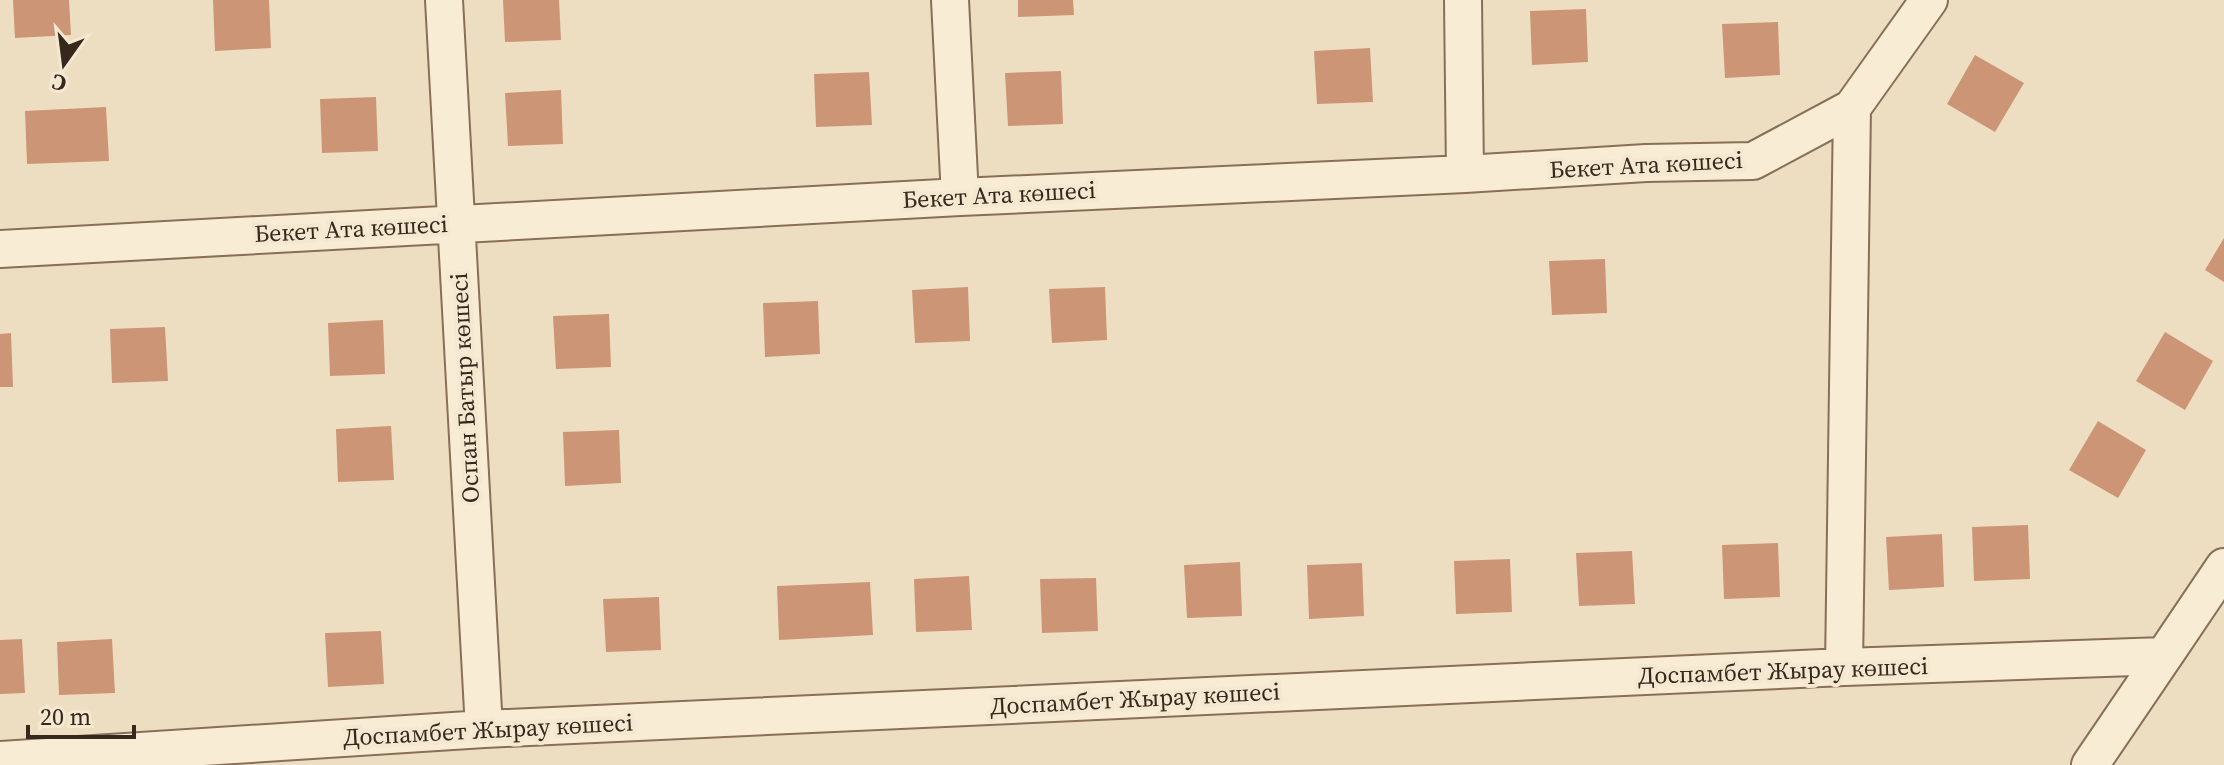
<svg xmlns="http://www.w3.org/2000/svg" width="2224" height="765" font-family="'Source Serif 4',serif">
<style>
.building{fill:#cc9576}
.lines{fill:none;stroke-linecap:round;stroke-linejoin:round}
.street-casing{stroke:#876f58;stroke-width:40}
.street{stroke:#f9ecd4;stroke-width:36}
.labels{text-anchor:middle;stroke-width:8;stroke-linejoin:round;paint-order:stroke}
.street-label{font-size:24px;fill:#37281d;stroke:#f5e8d0}
</style>
<rect width="100%" height="100%" fill="#eedec1"/>
<path class="building" d="M13,0H69L71,35L15,38Z
M213,0H269L271,48L215,51Z
M503,0H559L561,40L505,42Z
M1018,0H1073L1074,15L1018,17Z
M1586,9L1588,62L1532,65L1530,11Z
M1778,22L1780,75L1725,78L1722,24Z
M1370,48L1373,102L1317,104L1314,51Z
M1975,55L2024,83L1995,132L1947,104Z
M1061,71L1063,124L1008,126L1005,73Z
M869,72L872,125L816,127L814,74Z
M561,90L563,144L508,146L505,93Z
M376,97L378,151L322,153L320,99Z
M106,107L109,161L27,164L25,111Z
M2224,238V282L2205,270Z
M1605,259L1607,313L1552,315L1549,261Z
M968,287L970,341L915,343L912,290Z
M1105,287L1107,340L1052,343L1049,289Z
M818,301L820,354L765,357L763,303Z
M609,314L611,367L556,369L553,316Z
M383,320L385,374L330,376L328,323Z
M165,327L168,381L112,383L110,329Z
M2165,332L2213,361L2185,410L2136,381Z
M11,333L13,387H0V334Z
M2098,421L2146,450L2118,498L2069,470Z
M391,426L394,480L338,482L336,429Z
M619,430L621,483L565,486L563,432Z
M2028,525L2030,579L1974,581L1972,527Z
M1942,534L1944,587L1889,590L1886,537Z
M1778,543L1780,597L1724,599L1722,545Z
M1632,551L1635,604L1579,606L1576,553Z
M1510,559L1512,612L1456,614L1454,561Z
M1240,562L1242,616L1187,618L1184,565Z
M1362,563L1364,616L1309,619L1307,565Z
M969,576L972,630L916,632L914,579Z
M1096,578L1098,631L1042,633L1040,579Z
M870,582L873,635L779,640L777,586Z
M659,597L661,650L606,652L603,599Z
M381,631L384,684L328,687L325,633Z
M22,639L25,693L0,694V640Z
M112,639L115,693L59,695L57,642Z"/>
<g class="lines">
<g class="street-casing">
<path id="street" d="M444,0L484,729
M950,0L960,197
M1463,0L1465,174
M0,249L960,197L1465,174L1646,163L1753,161L1852,108L1929,0
M1844,667L1852,108
M0,760L484,729L1844,667L2164,656L2224,567
M2090,765L2164,656"/>
</g>
<use href="#street" class="street"/>
</g>
<g class="labels">
<g class="street-label">
<text transform="translate(1646 165) rotate(-3)" y="8">Бекет Ата көшесі</text>
<text transform="translate(999 195) rotate(-3)" y="8">Бекет Ата көшесі</text>
<text transform="translate(351 229) rotate(-3)" y="8">Бекет Ата көшесі</text>
<text transform="translate(465 388) rotate(-93)" y="8">Оспан Батыр көшесі</text>
<text transform="translate(1783 671) rotate(-2)" y="8">Доспамбет Жырау көшесі</text>
<text transform="translate(1135 699) rotate(-3)" y="8">Доспамбет Жырау көшесі</text>
<text transform="translate(488 730) rotate(-3)" y="8">Доспамбет Жырау көшесі</text>
</g>
</g>
<g transform="translate(64 64) rotate(194)" stroke="#f5e8d0" stroke-width="6" paint-order="stroke">
<path d="M0-6L14 30L0 20L-14 30Z" fill="#37281d"/>
<text y="-12" font-size="22" font-weight="bold" text-anchor="middle" fill="#37281d">С</text>
</g>
<path d="M28 725v12h106v-12" fill="none" stroke="#37281d" stroke-width="4"/>
<text x="40" y="725" font-size="24" fill="#37281d" stroke="#f5e8d0" stroke-width="6" paint-order="stroke">20 m</text>
</svg>
